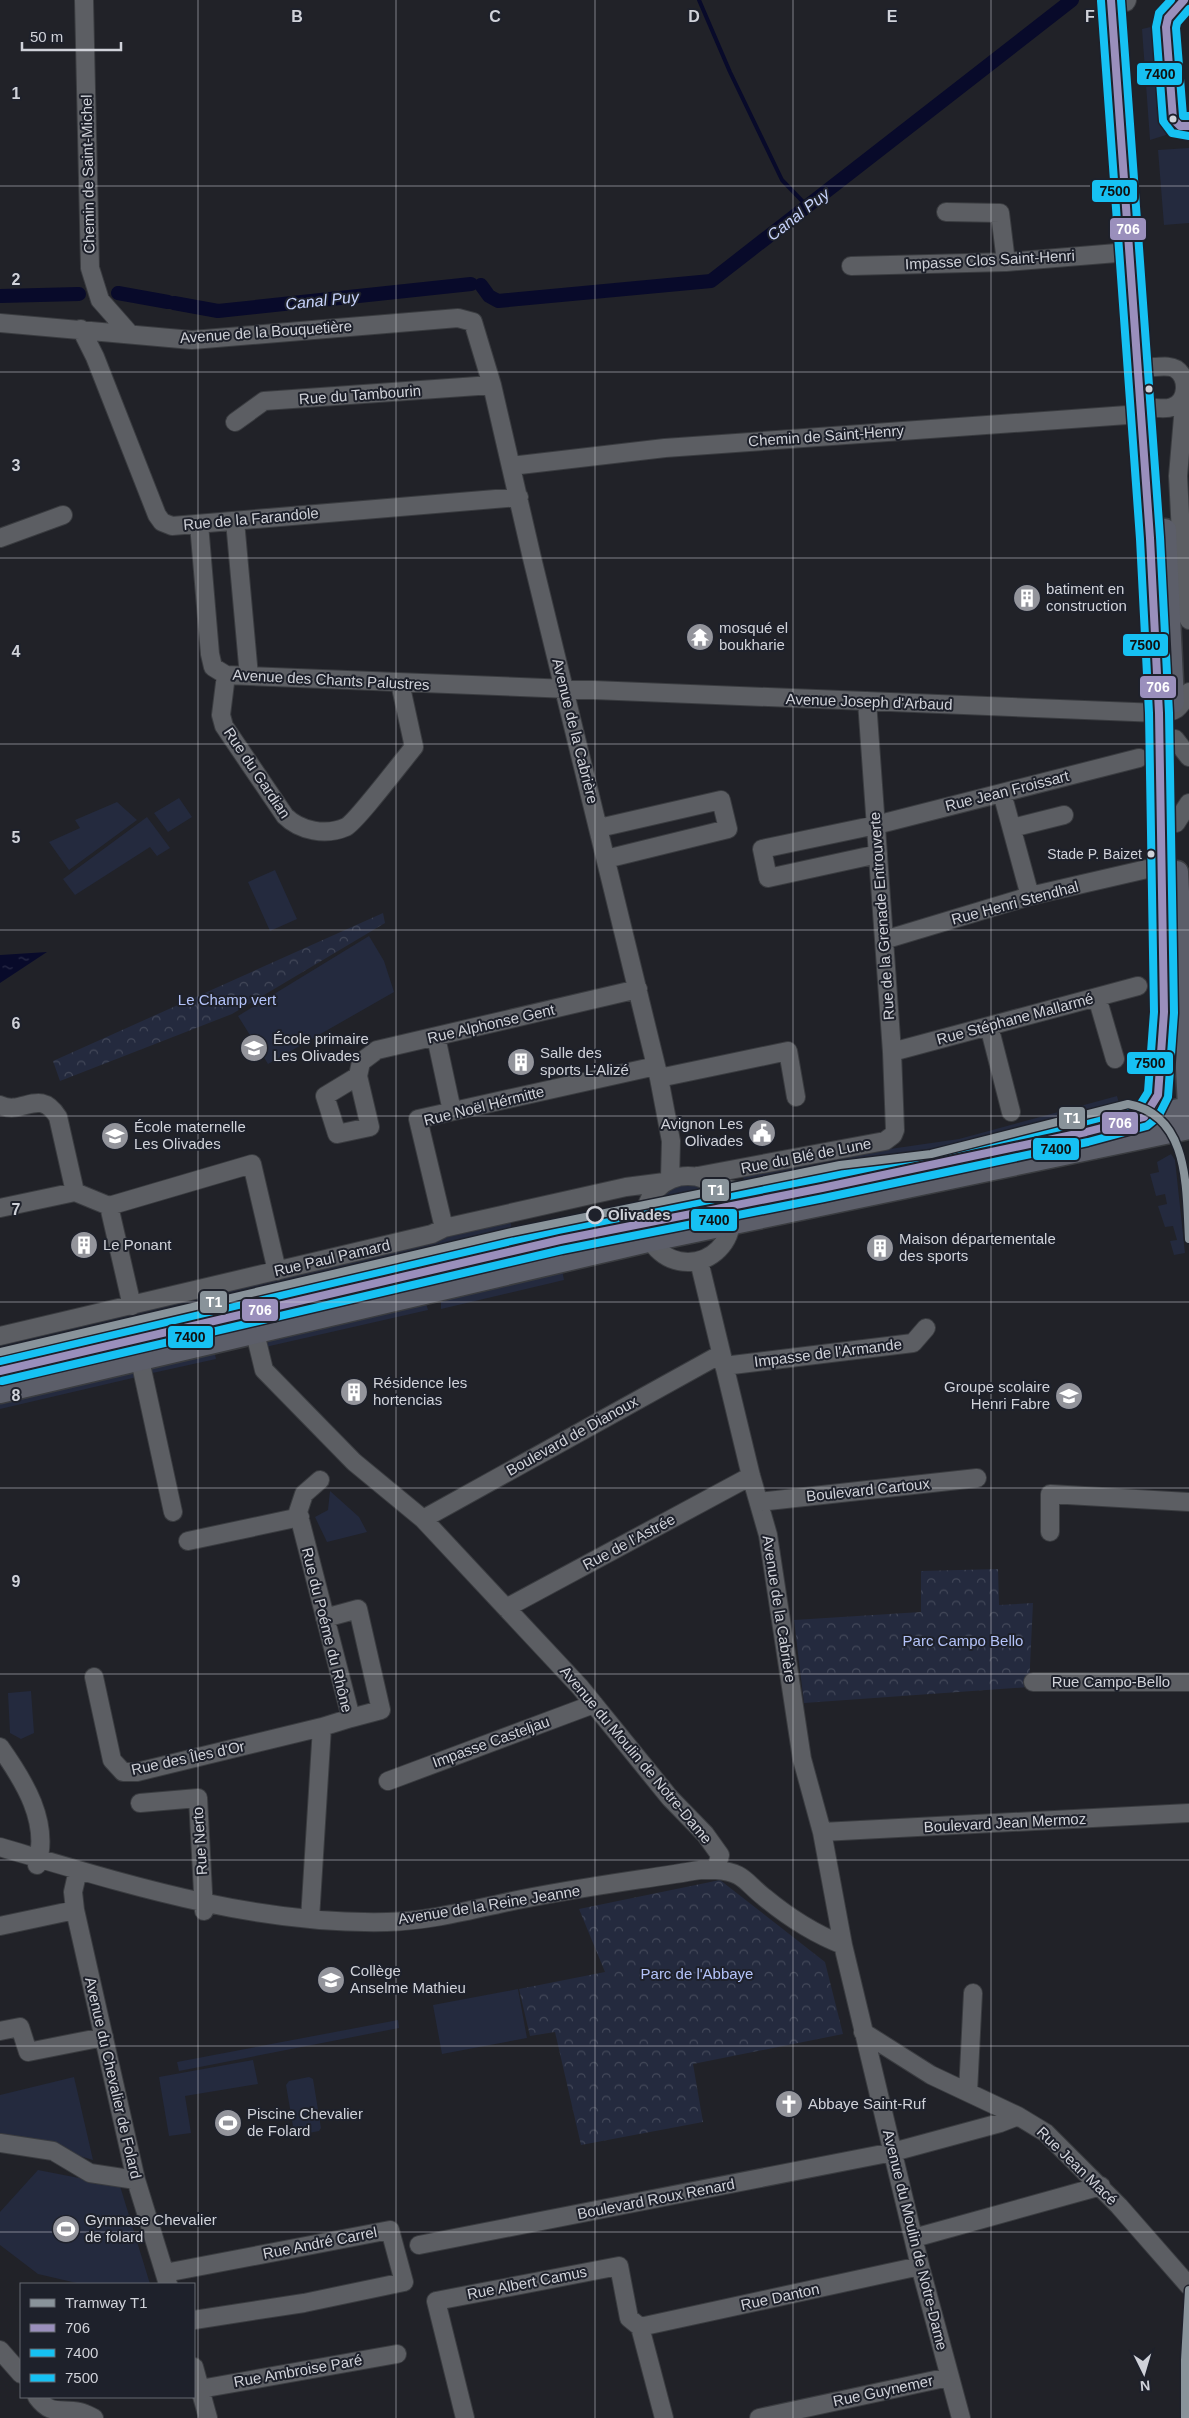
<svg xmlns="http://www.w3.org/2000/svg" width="1189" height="2418" font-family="Arial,sans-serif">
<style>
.grass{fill:#242a3e}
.forest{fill:url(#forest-crowns)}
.water{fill:url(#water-ripples)}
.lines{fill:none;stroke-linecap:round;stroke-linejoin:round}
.stream{stroke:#080a2a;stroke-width:4}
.canal{stroke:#080a2a;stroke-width:14}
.minor-casing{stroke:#3a3c40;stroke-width:20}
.major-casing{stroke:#3a3c40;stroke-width:25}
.minor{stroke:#5c5e63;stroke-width:18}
.major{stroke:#5c5e69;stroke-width:22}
.bus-1-casing{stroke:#1e212b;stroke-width:11}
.bus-2-casing{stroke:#1e212b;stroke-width:11}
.bus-3-casing{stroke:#1e212b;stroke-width:11}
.bus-1{stroke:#9a8fbc;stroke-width:8}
.bus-2{stroke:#16c1f3;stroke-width:8}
.bus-3{stroke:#16c1f3;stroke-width:8}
.tram-1-casing{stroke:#1e212b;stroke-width:11}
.tram-1{stroke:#89939a;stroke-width:8}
.grid{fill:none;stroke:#d0d2d9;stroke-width:1;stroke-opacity:0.55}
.bus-dot{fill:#d0d2d9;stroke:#1e212b;stroke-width:2}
.stop-dot{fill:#1e212b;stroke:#d0d2d9;stroke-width:2.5}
.labels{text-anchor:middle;stroke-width:4;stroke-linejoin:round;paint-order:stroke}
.bus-label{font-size:14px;fill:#d0d2d9;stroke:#1e212b;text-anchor:end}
.street-label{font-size:15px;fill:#d0d2d9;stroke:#1e212b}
.poi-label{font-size:15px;fill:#d0d2d9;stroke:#1e212b;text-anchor:start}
.park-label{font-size:15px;fill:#b4c3f9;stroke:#1e212b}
.stop-label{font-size:15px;font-weight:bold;fill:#d0d2d9;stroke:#1e212b;text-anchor:start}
.water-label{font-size:16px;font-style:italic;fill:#c7d3fc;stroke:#1e212b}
.grid-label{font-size:16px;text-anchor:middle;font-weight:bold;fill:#d0d2d9;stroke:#1e212b;stroke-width:4;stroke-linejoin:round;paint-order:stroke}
.line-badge{stroke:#1e212b;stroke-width:2}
.badge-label{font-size:14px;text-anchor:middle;font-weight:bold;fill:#fff}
.pale-badge-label{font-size:14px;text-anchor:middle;font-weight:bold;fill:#111}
</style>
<defs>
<pattern id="forest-crowns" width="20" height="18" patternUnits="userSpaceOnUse" patternTransform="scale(1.25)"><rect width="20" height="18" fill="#242a3e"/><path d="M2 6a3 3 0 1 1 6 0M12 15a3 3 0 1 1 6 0" fill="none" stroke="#434859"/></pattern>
<pattern id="water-ripples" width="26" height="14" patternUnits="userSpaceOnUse" patternTransform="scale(1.25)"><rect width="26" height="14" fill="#080a2a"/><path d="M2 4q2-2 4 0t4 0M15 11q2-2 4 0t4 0" fill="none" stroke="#2b2d48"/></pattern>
</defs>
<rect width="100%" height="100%" fill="#212228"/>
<path class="grass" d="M1155,26L1166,135L1150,140L1142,29Z
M1189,148V223L1164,225L1158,150Z
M179,798L192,817L168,832L154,813Z
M117,802L137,820L69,870L49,842L80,828L75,820Z
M147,817L170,848L157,856L150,847L75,895L63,879Z
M275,870L297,919L270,931L248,882Z
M369,936L384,961L394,992L268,1064L238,1016Z
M1117,1096L1123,1118L893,1166L884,1162L840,1168L745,1187L743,1175L869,1152L959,1139Z
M1171,1154L1175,1160L1185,1253L1174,1255L1170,1241L1177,1240L1173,1226L1165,1227L1158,1206L1167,1204L1165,1194L1156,1196L1150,1174L1159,1172L1157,1162Z
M688,1183L703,1187L718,1200L656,1213C661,1195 670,1187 688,1183Z
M510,1219L513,1236L229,1304L225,1291L442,1239L454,1233Z
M562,1270L564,1280L441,1309V1298Z
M204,1295L207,1308L0,1358V1343Z
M425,1300L428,1310L261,1348L263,1339Z
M214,1350L216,1359L148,1374L152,1365Z
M130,1370L137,1377L0,1409V1400Z
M330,1491L359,1517L367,1532L327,1542L315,1517L328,1510Z
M31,1691L34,1733L21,1739L10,1733L8,1693Z
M518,1989L527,2038L442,2054L433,2005Z
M398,2020L399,2028L179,2071L177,2062Z
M253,2060L258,2084L185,2096L191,2133L169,2136L159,2077Z
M74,2077L93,2160L53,2148L0,2139V2095Z
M309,2077L313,2079L321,2128L319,2131L298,2135L294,2132L286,2085L289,2081Z
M38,2170L120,2186L150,2284H81L38,2274L0,2245V2212Z"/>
<path class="forest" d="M383,913L385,923L232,1014L60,1081L53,1061Z
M998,1569L999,1605L1033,1603L1029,1687L804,1703L794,1620L921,1612V1571Z
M720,1880L825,1962L843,2034L693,2064L703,2122L581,2145L555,2032L530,2036L519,1989L605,1972L579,1909Z"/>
<path class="water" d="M47,952L0,983V955Z"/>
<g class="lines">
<path class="stream" d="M699,0L730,72L782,180L807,206"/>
<path class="canal" d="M481,285L489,296L498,301L711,281L1072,0
M118,293L168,302
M0,296L79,294
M174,303L218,311L471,284"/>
<g class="minor-casing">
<path id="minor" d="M84,0L90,268L100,300L130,334
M1126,2L1127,0
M946,212L1000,213L1006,262
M851,266L1006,262L1129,252
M0,323L192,340L458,318L473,322L492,385L532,558L659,1078L671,1141L670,1179
M81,329L95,357L157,515L162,522L172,526L519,497
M1153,367C1161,367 1169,365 1176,369C1189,378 1188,402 1172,407C1167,409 1161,408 1156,408
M1185,394L1178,476L1185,610L1189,620
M235,422L264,401L492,385
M511,466L665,448L1141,414
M235,521L249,676
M199,524L210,654L213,667L226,675L1159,713C1178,712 1179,708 1189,692
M0,538L63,515
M226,675L221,715L224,726L285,816C300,831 326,836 346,827C356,822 403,760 414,747L400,683
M1175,739L1189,757
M1002,793L1030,896
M1176,823L1189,803
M599,828L721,800L728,829L606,859
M1012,828L1064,815
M878,854L768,878L762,849L876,825L1139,758
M884,940L1030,896L1147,869
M1097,997L1115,1059
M989,1026L1011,1112
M436,1037L452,1111
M892,1052L1138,986
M358,1076L370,1127L337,1134L325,1096L358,1076L361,1062L377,1050L638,989
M659,1078L788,1051L796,1097
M0,1105C23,1116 39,1087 58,1117L75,1192
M698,1176L885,1141L893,1135L895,1130L892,1052L867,701
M645 1219a43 43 0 1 1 86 0a43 43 0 1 1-86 0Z
M715,1186L738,1191L770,1190
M0,1208L75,1192L109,1206
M444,1228L418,1119L656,1066
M699,1261L751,1476L768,1535L802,1759L822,1832L843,1945
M132,1306L109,1206L252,1164L277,1271
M255,1333L264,1370L354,1462L423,1519L580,1687L670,1798L705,1834L720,1855L716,1870C744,1872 745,1882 764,1897C788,1917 815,1934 843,1945L920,2266L961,2418
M0,1336L432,1234L444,1228L626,1187L665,1182
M140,1360L173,1512
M724,1366L913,1343L926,1328
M759,1502L977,1478
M423,1519L721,1354
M1050,1532V1494L1189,1502
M188,1541L300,1517
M506,1608L751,1476
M325,1618L358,1609L381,1710L351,1718
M94,1677L112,1760L123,1772H137L322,1727
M1033,1682H1189
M0,1747C24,1781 50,1822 37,1865
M388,1781L594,1704
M140,1803L198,1798L204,1911
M822,1832L1189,1813
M0,1847C126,1884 254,1925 387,1922C425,1921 463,1912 499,1904C565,1889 633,1881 700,1870H716
M78,1870L73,1892L75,1910L136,2180L168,2284
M310,1919L322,1727L351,1718L298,1512L304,1494L320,1480
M0,1926L75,1910
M0,2031L20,2027L28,2052L104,2037
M863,2032L931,2075L1018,2116L1046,2133L1119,2206L1189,2286
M968,2092L973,1993
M0,2143L53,2151L90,2173L136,2180
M914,2238L1101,2186
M419,2245L893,2152L1000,2123L1018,2116
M165,2273L390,2230L404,2282L304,2303L194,2320
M640,2327L920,2266
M0,2350L21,2374
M194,2367L208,2418
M200,2389L397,2354
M37,2397C51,2416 59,2408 80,2412C85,2413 90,2416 94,2418
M465,2418L436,2301L619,2266L629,2318L640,2327L664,2418
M759,2418L949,2377"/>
</g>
<g class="major-casing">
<path id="major" d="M1111,0L1150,538L1159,713L1164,1012L1158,1095L1150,1110L1144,1117
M1165,530L1173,702
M1177,872L1189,1107
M0,1371L560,1240L822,1188L1086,1132L1144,1117L1189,1108
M0,1392L652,1240L1189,1128"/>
</g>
<use href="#minor" class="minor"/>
<use href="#major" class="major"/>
<g class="bus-1-casing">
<path id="bus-1" d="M1184,0L1168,18L1166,27L1173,119L1180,126H1189
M0,1371L560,1240L822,1188L1086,1132L1144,1117L1158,1095L1164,1012L1159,713L1150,538L1111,0"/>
</g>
<g class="bus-2-casing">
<path id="bus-2" d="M1171,0L1159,13L1156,27L1163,121L1172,133L1189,136
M2,1381L562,1250L824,1198L1088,1142L1147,1126L1158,1117L1168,1097L1174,1013L1169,713L1160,537L1121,0"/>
</g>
<g class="bus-3-casing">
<path id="bus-3" d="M1188,116H1183L1176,28L1177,23L1189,9
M0,1361L558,1230L820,1178L1084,1122L1138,1108L1148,1092L1154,1012L1149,713L1140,539L1101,1"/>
</g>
<use href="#bus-1" class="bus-1"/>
<use href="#bus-2" class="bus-2"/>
<use href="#bus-3" class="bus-3"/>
<g class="tram-1-casing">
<path id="tram-1" d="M0,1352L512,1232L840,1165L931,1154L1128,1104C1189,1115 1186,1186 1189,1239
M1185,2418V2360L1189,2290"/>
</g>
<use href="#tram-1" class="tram-1"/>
</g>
<path class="grid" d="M198,0V2418M396,0V2418M595,0V2418M793,0V2418M991,0V2418M0,186H1189M0,372H1189M0,558H1189M0,744H1189M0,930H1189M0,1116H1189M0,1302H1189M0,1488H1189M0,1674H1189M0,1860H1189M0,2046H1189M0,2232H1189"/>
<defs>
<g id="building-disc" transform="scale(1.4375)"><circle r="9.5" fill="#93949b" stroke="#1e212b"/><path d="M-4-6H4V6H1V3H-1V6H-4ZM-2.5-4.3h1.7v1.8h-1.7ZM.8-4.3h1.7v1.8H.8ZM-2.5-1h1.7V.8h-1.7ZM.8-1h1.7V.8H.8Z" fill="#fff"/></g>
<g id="temple-disc" transform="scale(1.4375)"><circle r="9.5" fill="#93949b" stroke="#1e212b"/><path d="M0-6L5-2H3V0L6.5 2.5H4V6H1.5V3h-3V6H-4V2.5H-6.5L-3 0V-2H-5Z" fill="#fff"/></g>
<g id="school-disc" transform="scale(1.4375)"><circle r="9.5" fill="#93949b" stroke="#1e212b"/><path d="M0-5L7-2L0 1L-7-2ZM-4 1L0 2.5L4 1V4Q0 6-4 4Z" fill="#fff"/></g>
<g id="civic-disc" transform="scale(1.4375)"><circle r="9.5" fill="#93949b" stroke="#1e212b"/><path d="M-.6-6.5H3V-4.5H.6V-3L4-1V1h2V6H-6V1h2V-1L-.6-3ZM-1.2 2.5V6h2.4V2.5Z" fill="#fff"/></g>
<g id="church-disc" transform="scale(1.4375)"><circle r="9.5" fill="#93949b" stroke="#1e212b"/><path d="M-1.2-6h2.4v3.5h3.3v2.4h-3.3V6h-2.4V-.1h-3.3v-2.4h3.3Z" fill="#fff"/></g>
<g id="stadium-disc" transform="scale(1.4375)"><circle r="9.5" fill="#93949b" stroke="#1e212b"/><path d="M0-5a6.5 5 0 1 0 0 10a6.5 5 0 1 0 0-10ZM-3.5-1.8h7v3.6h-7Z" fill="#fff"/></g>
</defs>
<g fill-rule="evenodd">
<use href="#building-disc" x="1027" y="598"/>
<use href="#temple-disc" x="700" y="637"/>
<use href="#school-disc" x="254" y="1048"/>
<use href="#building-disc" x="521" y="1062"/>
<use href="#civic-disc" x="762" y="1133"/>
<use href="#school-disc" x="115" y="1136"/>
<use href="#building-disc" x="84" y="1245"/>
<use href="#building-disc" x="880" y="1248"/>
<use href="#building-disc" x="354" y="1392"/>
<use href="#school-disc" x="1069" y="1396"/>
<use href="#school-disc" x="331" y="1980"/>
<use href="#church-disc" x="789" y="2104"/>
<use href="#stadium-disc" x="228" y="2123"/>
<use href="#stadium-disc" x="66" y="2229"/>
</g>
<g class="bus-dot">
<circle cx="1173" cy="119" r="4.5"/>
<circle cx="1149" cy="389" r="4.5"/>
<circle cx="1151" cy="854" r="4.5"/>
</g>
<circle class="stop-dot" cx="595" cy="1215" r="8"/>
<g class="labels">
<g class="bus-label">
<text x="1142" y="859">Stade P. Baizet</text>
</g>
<g class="street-label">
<text transform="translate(88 174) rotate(-91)" y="5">Chemin de Saint-Michel</text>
<text transform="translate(990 260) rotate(-3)" y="5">Impasse Clos Saint-Henri</text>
<text transform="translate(266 332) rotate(-4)" y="5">Avenue de la Bouquetière</text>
<text transform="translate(360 395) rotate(-4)" y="5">Rue du Tambourin</text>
<text transform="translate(826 436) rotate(-4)" y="5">Chemin de Saint-Henry</text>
<text transform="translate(251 519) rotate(-5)" y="5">Rue de la Farandole</text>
<text transform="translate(331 680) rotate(3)" y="5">Avenue des Chants Palustres</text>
<text transform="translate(869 702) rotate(2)" y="5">Avenue Joseph d'Arbaud</text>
<text transform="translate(575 731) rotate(76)" y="5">Avenue de la Cabrière</text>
<text transform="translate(257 773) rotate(56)" y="5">Rue du Gardian</text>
<text transform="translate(1007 791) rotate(-14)" y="5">Rue Jean Froissart</text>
<text transform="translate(1015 903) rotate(-15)" y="5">Rue Henri Stendhal</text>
<text transform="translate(882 916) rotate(-94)" y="5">Rue de la Grenade Entrouverte</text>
<text transform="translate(1015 1019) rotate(-15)" y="5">Rue Stéphane Mallarmé</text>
<text transform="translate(491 1024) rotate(-13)" y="5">Rue Alphonse Gent</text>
<text transform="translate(484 1106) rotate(-14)" y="5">Rue Noël Hérmitte</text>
<text transform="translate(806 1156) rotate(-11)" y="5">Rue du Blé de Lune</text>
<text transform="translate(332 1258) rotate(-13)" y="5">Rue Paul Pamard</text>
<text transform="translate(828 1353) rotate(-7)" y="5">Impasse de l'Armande</text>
<text transform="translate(572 1436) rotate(-29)" y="5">Boulevard de Dianoux</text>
<text transform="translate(868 1490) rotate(-6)" y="5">Boulevard Cartoux</text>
<text transform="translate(629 1542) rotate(-28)" y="5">Rue de l'Astrée</text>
<text transform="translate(779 1609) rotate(81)" y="5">Avenue de la Cabrière</text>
<text transform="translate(327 1630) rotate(76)" y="5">Rue du Poéme du Rhône</text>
<text x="1111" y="1687">Rue Campo-Bello</text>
<text transform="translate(491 1742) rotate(-20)" y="5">Impasse Casteljau</text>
<text transform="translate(636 1755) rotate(50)" y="5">Avenue du Moulin de Notre-Dame</text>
<text transform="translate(188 1758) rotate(-12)" y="5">Rue des Îles d'Or</text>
<text transform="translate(1005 1823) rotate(-3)" y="5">Boulevard Jean Mermoz</text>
<text transform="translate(200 1841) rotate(-94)" y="5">Rue Nerto</text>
<text transform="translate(489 1905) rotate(-9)" y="5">Avenue de la Reine Jeanne</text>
<text transform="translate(113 2078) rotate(77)" y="5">Avenue du Chevalier de Folard</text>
<text transform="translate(1077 2166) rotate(44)" y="5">Rue Jean Macé</text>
<text transform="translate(656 2199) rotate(-11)" y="5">Boulevard Roux Renard</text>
<text transform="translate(915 2240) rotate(76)" y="5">Avenue du Moulin de Notre-Dame</text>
<text transform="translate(320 2243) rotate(-11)" y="5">Rue André Carrel</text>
<text transform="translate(527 2283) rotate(-11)" y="5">Rue Albert Camus</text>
<text transform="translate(780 2297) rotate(-12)" y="5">Rue Danton</text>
<text transform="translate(298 2371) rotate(-10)" y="5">Rue Ambroise Paré</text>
<text transform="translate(883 2391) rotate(-12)" y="5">Rue Guynemer</text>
</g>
<g class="poi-label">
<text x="1046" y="594">batiment en<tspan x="1046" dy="17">construction</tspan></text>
<text x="719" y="633">mosqué el<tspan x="719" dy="17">boukharie</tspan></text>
<text x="273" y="1044">École primaire<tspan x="273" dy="17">Les Olivades</tspan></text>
<text x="540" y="1058">Salle des<tspan x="540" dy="17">sports L'Alizé</tspan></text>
<text x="743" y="1129" text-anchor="end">Avignon Les<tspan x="743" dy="17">Olivades</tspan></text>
<text x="134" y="1132">École maternelle<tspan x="134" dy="17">Les Olivades</tspan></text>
<text x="899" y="1244">Maison départementale<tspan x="899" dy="17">des sports</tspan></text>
<text x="103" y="1250">Le Ponant</text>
<text x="373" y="1388">Résidence les<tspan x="373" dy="17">hortencias</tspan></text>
<text x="1050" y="1392" text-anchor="end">Groupe scolaire<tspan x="1050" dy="17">Henri Fabre</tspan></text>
<text x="350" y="1976">Collège<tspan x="350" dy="17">Anselme Mathieu</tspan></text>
<text x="808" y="2109">Abbaye Saint-Ruf</text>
<text x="247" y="2119">Piscine Chevalier<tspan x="247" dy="17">de Folard</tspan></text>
<text x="85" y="2225">Gymnase Chevalier<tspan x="85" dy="17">de folard</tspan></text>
</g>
<g class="park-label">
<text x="227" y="1005">Le Champ vert</text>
<text x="963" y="1646">Parc Campo Bello</text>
<text x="697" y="1979">Parc de l'Abbaye</text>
</g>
<g class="stop-label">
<text x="608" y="1220">Olivades</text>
</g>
<g class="water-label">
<text transform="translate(798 214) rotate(-38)" y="6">Canal Puy</text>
<text transform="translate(322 300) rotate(-6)" y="6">Canal Puy</text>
</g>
</g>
<g class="grid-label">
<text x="297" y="22">B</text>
<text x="495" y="22">C</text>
<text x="694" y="22">D</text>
<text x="892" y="22">E</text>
<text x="1090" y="22">F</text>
<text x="16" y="99">1</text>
<text x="16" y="285">2</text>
<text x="16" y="471">3</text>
<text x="16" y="657">4</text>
<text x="16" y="843">5</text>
<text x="16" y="1029">6</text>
<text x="16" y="1215">7</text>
<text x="16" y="1401">8</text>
<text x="16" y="1587">9</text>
</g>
<g class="line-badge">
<rect x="1136" y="62" width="47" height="24" rx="5" fill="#16c1f3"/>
<rect x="1091" y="179" width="47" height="24" rx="5" fill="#16c1f3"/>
<rect x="1109" y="217" width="38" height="24" rx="5" fill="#9a8fbc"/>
<rect x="1122" y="633" width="47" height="24" rx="5" fill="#16c1f3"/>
<rect x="1139" y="675" width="38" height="24" rx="5" fill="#9a8fbc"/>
<rect x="1126" y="1051" width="48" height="24" rx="5" fill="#16c1f3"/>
<rect x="1058" y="1106" width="28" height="24" rx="5" fill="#89939a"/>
<rect x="1101" y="1111" width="38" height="24" rx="5" fill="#9a8fbc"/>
<rect x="1032" y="1137" width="48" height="24" rx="5" fill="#16c1f3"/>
<rect x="701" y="1178" width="29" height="24" rx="5" fill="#89939a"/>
<rect x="690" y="1208" width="48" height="24" rx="5" fill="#16c1f3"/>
<rect x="199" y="1290" width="29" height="24" rx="5" fill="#89939a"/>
<rect x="241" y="1298" width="38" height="24" rx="5" fill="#9a8fbc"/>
<rect x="167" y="1325" width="47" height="24" rx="5" fill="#16c1f3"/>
</g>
<g class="badge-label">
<text x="1128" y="234">706</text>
<text x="1158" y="692">706</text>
<text x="1072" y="1123">T1</text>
<text x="1120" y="1128">706</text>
<text x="716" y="1195">T1</text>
<text x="214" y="1307">T1</text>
<text x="260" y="1315">706</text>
</g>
<g class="pale-badge-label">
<text x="1160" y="79">7400</text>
<text x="1115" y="196">7500</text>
<text x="1145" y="650">7500</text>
<text x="1150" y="1068">7500</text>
<text x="1056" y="1154">7400</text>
<text x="714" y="1225">7400</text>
<text x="190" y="1342">7400</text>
</g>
<rect x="20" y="2283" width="175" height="115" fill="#1e212b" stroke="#656871"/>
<rect x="30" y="2299" width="25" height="8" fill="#89939a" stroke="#656871"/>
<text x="65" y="2308" font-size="15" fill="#d0d2d9">Tramway T1</text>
<rect x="30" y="2324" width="25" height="8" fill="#9a8fbc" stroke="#656871"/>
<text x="65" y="2333" font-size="15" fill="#d0d2d9">706</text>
<rect x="30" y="2349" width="25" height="8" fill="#16c1f3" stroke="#656871"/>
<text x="65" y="2358" font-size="15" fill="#d0d2d9">7400</text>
<rect x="30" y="2374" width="25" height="8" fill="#16c1f3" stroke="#656871"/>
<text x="65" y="2383" font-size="15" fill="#d0d2d9">7500</text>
<g transform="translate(1144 2373) rotate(175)" stroke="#1e212b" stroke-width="4" paint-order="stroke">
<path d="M0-4L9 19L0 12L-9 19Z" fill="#d0d2d9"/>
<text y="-8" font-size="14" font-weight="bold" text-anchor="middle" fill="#d0d2d9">N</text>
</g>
<path d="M22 42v8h99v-8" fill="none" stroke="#d0d2d9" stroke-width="2.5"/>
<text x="30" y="42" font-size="15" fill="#d0d2d9" stroke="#1e212b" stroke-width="4" paint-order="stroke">50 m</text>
</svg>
